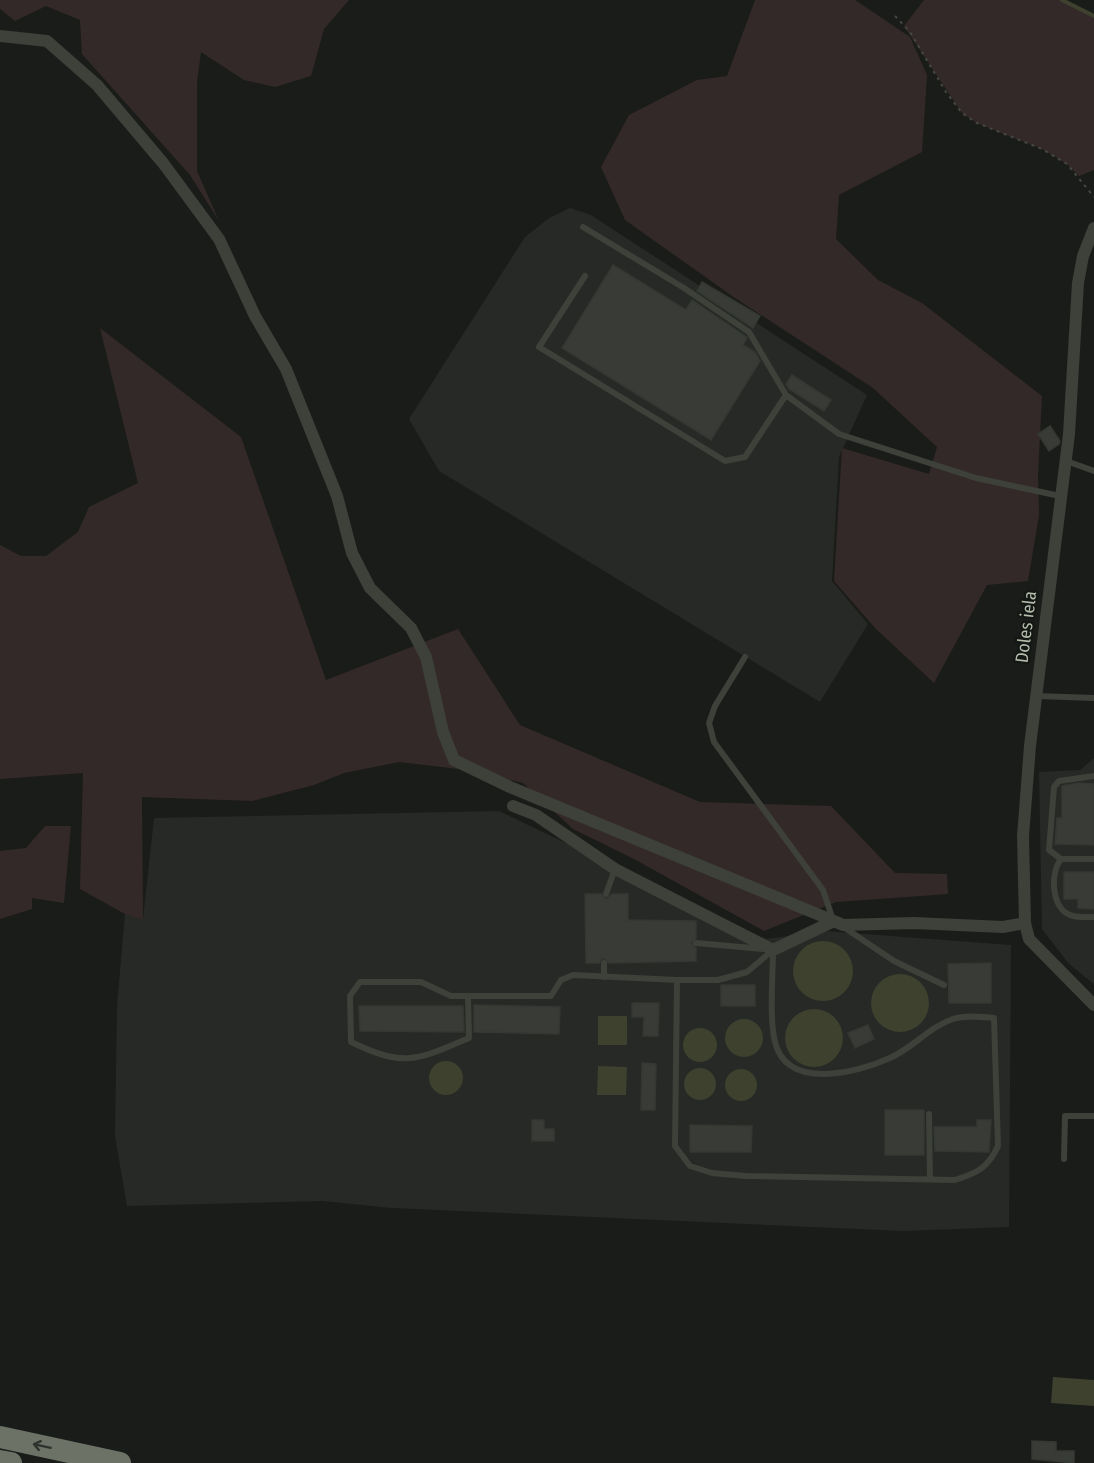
<svg xmlns="http://www.w3.org/2000/svg" width="1094" height="1463" font-family="'Fira Sans Condensed',sans-serif">
<style>
.built{fill:#262925}
.green{fill:#342929}
.water{fill:#3d412e}
.lines{fill:none;stroke-linecap:round;stroke-linejoin:round}
.stream{stroke:#3d412e;stroke-width:4}
.building{fill:#383b36;stroke:#343833;stroke-width:1.5}
.path{stroke:#444840;stroke-width:2;stroke-dasharray:3 4.5;stroke-linecap:butt}
.lane{stroke:#3d413a;stroke-width:6}
.street{stroke:#3d413a;stroke-width:12}
.highway{stroke:#6c7266;stroke-width:22}
.oneway{stroke:#2f322d}
.labels{text-anchor:middle;stroke-width:4.5;stroke-linejoin:round;paint-order:stroke}
.street-label{font-size:18px;fill:#b4bcab;stroke:#151714}
</style>
<rect width="100%" height="100%" fill="#1a1c19"/>
<path class="built" d="M570,208L591,215L867,395L839,457L832,581L868,624L820,702L439,471L409,419L525,237L549,218Z
M1094,758V984L1069,964L1042,929L1039,772L1080,770Z
M499,811L766,939L825,931L1011,945L1009,1227L903,1231L392,1208L322,1201L127,1206L115,1136L117,1005L125,914L143,919L154,818Z"/>
<path class="green" d="M0,0H349L324,29L311,76L275,87L244,80L201,52L197,82V171L219,221L190,175L82,54L80,20L46,6L15,21L0,9Z
M755,0H855L910,37L927,75L922,152L839,195L836,239L878,280L922,303L1042,396L1038,475L1039,515L1028,581L987,585L934,683L875,628L834,581L842,448L929,474L937,447L873,388L735,298L625,220L601,167L629,115L697,80L727,76Z
M924,0H1062L1094,16V170L1079,176L1067,164L1042,149L977,123L962,113L904,26Z
M100,328L241,437L326,680L458,629L520,725L700,802L831,806L895,873L947,874L948,894L836,902L764,931L634,859L573,829L523,783L467,770L399,762L344,773L314,785L252,801L142,797L143,920L125,914L80,889L83,773L0,779V545L21,556H46L78,532L89,507L138,483Z
M45,826H71L64,903L32,898V909L0,919V851L26,848Z"/>
<path class="water" d="M793 971a30 30 0 1 1 60 0a30 30 0 1 1-60 0Z
M871 1003a29 29 0 1 1 58 0a29 29 0 1 1-58 0Z
M785 1038a29 29 0 1 1 58 0a29 29 0 1 1-58 0Z
M598,1016H627V1045H598Z
M725 1038a19 19 0 1 1 38 0a19 19 0 1 1-38 0Z
M683 1045a17 17 0 1 1 34 0a17 17 0 1 1-34 0Z
M429 1078a17 17 0 1 1 34 0a17 17 0 1 1-34 0Z
M598,1066L627,1067L626,1095H597Z
M684 1084a16 16 0 1 1 32 0a16 16 0 1 1-32 0Z
M725 1085a16 16 0 1 1 32 0a16 16 0 1 1-32 0Z
M1053,1377L1094,1380V1406L1051,1403Z"/>
<g class="lines">
<path class="stream" d="M1062,0L1094,16"/>
</g>
<path class="building" d="M613,265L686,310L692,300L745,336L747,338L743,345L755,352L760,361L711,440L562,348Z
M702,282L760,316L753,328L697,291Z
M792,375L831,400L824,411L789,389L786,384Z
M1050,426L1060,441L1059,444L1049,451L1038,434Z
M1079,783L1094,784V845L1055,844L1057,818H1062V786Z
M1064,872H1094V909L1078,908V899H1064Z
M585,894H601L606,899L612,894H628V920L696,921V938L691,943L696,948V961L609,963L603,958L599,963H586Z
M991,963V1003H949L948,964Z
M721,985H755V1006H721Z
M632,1003H659L658,1036H643L644,1017H632Z
M474,1005L560,1007L559,1034L474,1032Z
M359,1006H463L464,1032L360,1031Z
M868,1025L874,1039L855,1048L848,1033Z
M642,1063L656,1064L655,1110H641Z
M885,1110H924V1155H885Z
M532,1120H544V1129H554V1141H532Z
M977,1120H991L989,1152L935,1151L934,1127H977Z
M690,1125L752,1126L751,1152H690Z
M1032,1441L1056,1442V1451H1074V1463L1032,1459Z"/>
<g class="lines">
<path class="path" d="M895,16L910,32L946,92L962,113L977,123L1042,149L1067,164L1094,197"/>
<path class="lane" d="M583,227L684,288L749,332L786,395L839,434L976,478L1060,496
M585,276L539,347L725,461L745,457L786,395
M1066,461L1094,471
M745,657L715,706L709,723L714,742L823,890L833,920
M1036,696L1094,698
M1061,859L1049,850L1054,787L1059,781L1094,776
M1094,859H1061C1050,873 1051,907 1070,915C1076,918 1087,917 1094,917
M606,894L615,869
M842,926L894,961L944,985
M696,943L763,949
M773,950C773,975 769,1018 775,1042C787,1091 857,1073 890,1058C913,1048 929,1027 953,1019C966,1015 981,1017 994,1018L998,1146C988,1168 977,1173 955,1180L746,1176L712,1173L690,1166L675,1146L677,980H718L747,972Z
M604,963V977
M468,996L469,1038C417,1060 405,1068 351,1042L350,996L360,982H421L451,996H551L561,980L573,975L677,980
M929,1114L930,1179
M1064,1159L1065,1116H1094"/>
<path class="street" d="M0,36L47,41L97,85L163,163L219,239L255,316L286,369L337,496L352,553L370,588L411,628L426,657L443,732L454,760L510,787L834,921
M1094,228L1083,256L1078,283L1069,434L1030,746L1023,836L1025,923L1029,939L1094,1005
M513,806L536,815L615,869L773,950L834,921L843,925L914,923L1003,927L1025,923"/>
<path class="highway" d="M0,1437L120,1463
M0,1461L11,1463"/>
</g>
<defs><path id="oneway-shaft" d="M-6 0H5M1.5-3L5.5 0L1.5 3" fill="none" stroke-width="1.6" stroke-linecap="round" stroke-linejoin="round" transform="scale(1.5)"/></defs>
<use class="oneway" href="#oneway-shaft" transform="translate(42 1446) rotate(-168)"/>
<g class="labels">
<g class="street-label">
<text transform="translate(1026 627) rotate(-83)" y="6">Doles iela</text>
</g>
</g>
</svg>
